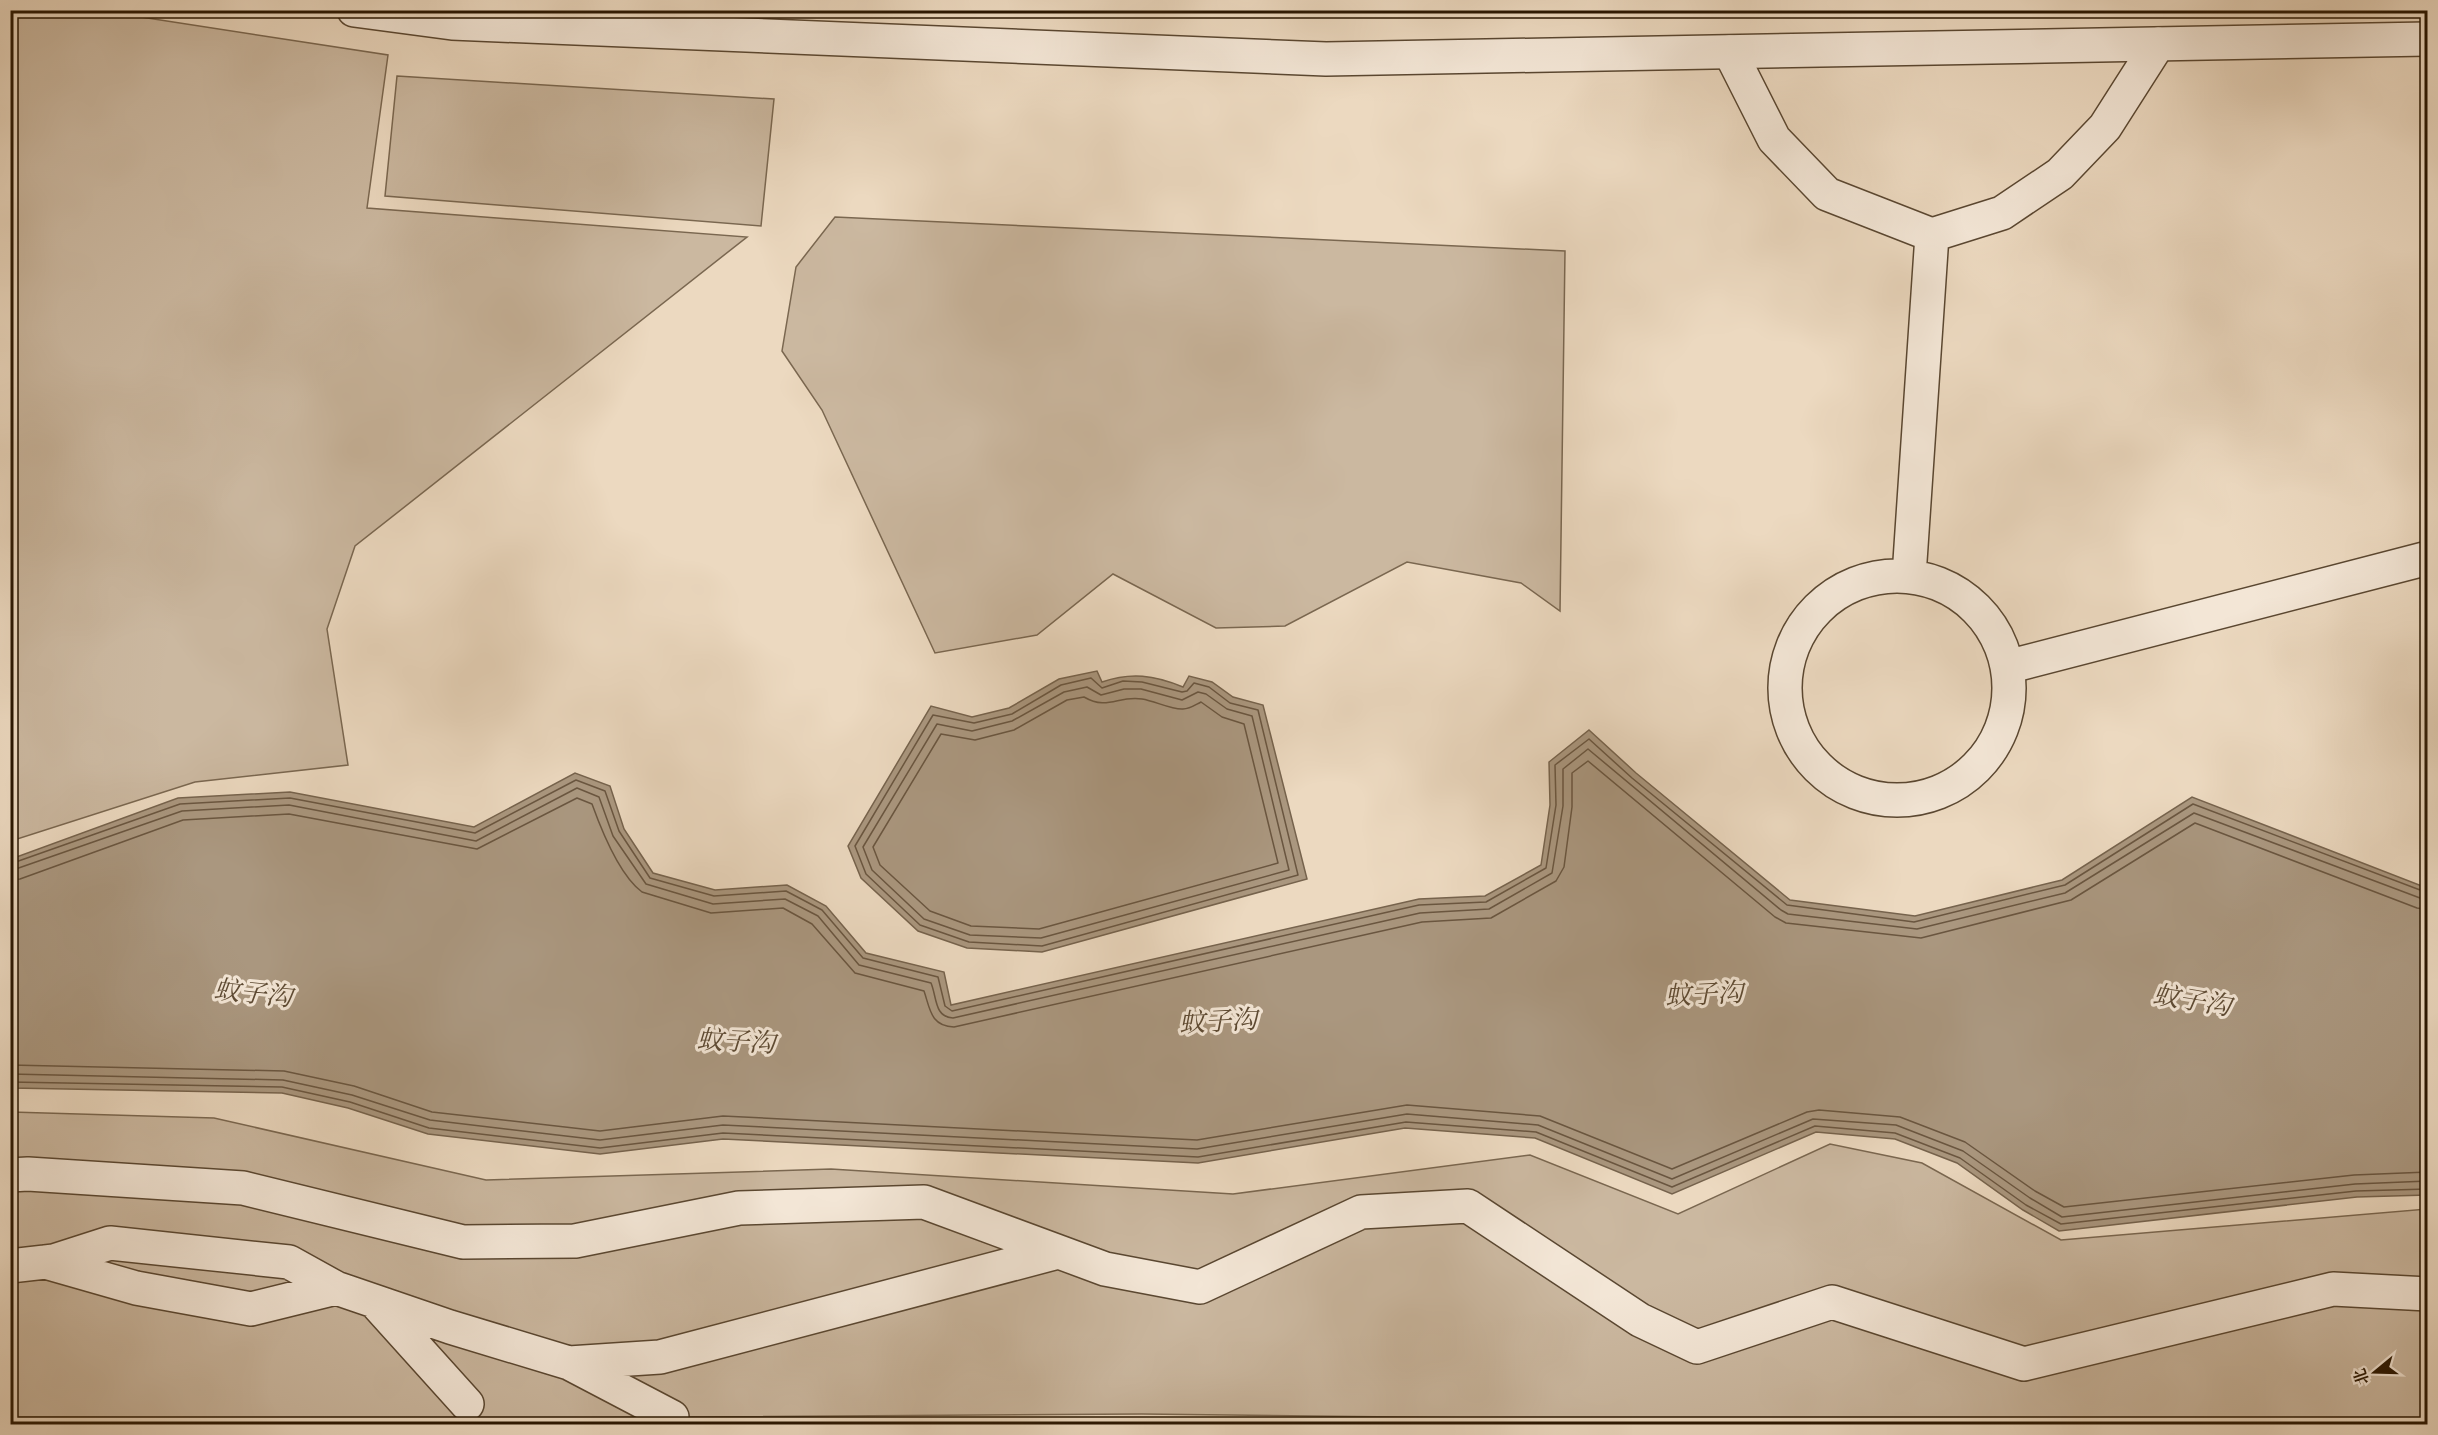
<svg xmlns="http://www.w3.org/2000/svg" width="2438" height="1435" font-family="Vollkorn,'Noto Serif SC',serif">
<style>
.green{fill:#cbb8a0;stroke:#7a6750;stroke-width:1.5}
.water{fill:#aa977f;stroke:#76634d;stroke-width:1.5}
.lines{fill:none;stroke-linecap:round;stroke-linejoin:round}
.shore{stroke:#6a5640;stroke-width:1.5}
.minor-casing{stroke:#5a4731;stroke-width:36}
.tertiary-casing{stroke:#5a4731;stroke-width:36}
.minor{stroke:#f3e6d6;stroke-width:33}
.tertiary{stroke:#f3e6d6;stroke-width:33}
.labels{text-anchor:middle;stroke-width:6;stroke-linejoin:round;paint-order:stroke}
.water-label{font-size:26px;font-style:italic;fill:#5d4a33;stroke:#f3e6d6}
</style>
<rect width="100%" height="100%" fill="#ecd9c0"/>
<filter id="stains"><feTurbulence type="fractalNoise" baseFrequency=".00333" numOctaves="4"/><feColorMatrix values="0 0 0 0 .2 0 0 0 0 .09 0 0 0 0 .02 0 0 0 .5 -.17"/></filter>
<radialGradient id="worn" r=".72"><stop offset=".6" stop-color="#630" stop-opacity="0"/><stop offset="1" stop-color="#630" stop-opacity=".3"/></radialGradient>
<path class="green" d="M11,10L102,11L388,55L367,208L747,237L355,546L327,629L348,765L195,782L11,841Z
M397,76L774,99L761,226L385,196Z
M835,217L1565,251L1560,611L1521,583L1407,562L1285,626L1216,628L1113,574L1037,635L935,653L822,410L782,351L796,267Z
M11,1112L214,1118L486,1180L831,1169L1233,1194L1530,1155L1678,1214L1830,1144L1922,1163L2061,1240L2427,1209V1424H1733L1642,1420L1142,1414L380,1419L11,1417Z"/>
<path class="water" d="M1097,671L1102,682C1131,672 1154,675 1183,687L1189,676L1212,682L1233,697L1263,705L1307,879L1042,952L967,948L918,931L861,878L848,846L931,706L972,717L1009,708L1059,679Z
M1589,730L1636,773L1790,900L1915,916L2062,880L2192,797L2427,888V1195L2357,1197L2059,1231L2023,1210L1957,1163L1895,1139L1816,1132L1672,1194L1535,1138L1405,1128L1198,1163L723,1139L600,1154L428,1134L348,1108L282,1093L11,1088V859L178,798L290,792L474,827L575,773L610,786L624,829L653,873L715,890L787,885L826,906L866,953L944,972L951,1005L1419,899L1485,896L1541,865L1550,805L1549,762Z"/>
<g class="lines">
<path class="shore" d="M1091,678L1102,688L1123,681L1142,682L1182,692L1187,691L1194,683L1209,687L1230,703L1258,710L1298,875L1042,946L969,942L920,925L866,874L855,846L933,715L974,723L1012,714L1061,685Z
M1087,687L1101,695L1124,689H1141L1182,700L1198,692L1206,694L1227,709L1252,716L1289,870L1041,938L970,935L924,919L872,870L863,847L937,724L972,731L1012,721L1064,692Z
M1084,697C1108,711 1118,695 1142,699C1155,701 1172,710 1183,709C1190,709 1195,705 1201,702L1222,717L1244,724L1278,863L1039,929L971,926L930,911L880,865L873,847L941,734L975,740L1014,730L1067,700Z
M10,864L180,804L290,798L475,833L576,780L605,791L619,831L650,878L714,896L786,891L822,910L863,958L938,977L945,1006L952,1011L1419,905L1486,902L1546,868L1556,805L1555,765L1589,739L1632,778L1787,905L1914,922L2065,885L2193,804L2428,893
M10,871L182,811L289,805L476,841L577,788L599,797L613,836L646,884L713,904L785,899L818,916L859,965L931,983C937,997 934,1017 953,1018L1420,913L1489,909L1552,873L1563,806V769L1588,749L1781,910L1788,914L1917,929L2065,893L2194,813L2428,901
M10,880L20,879L183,820L289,814L477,849L577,798L592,804C601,829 619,875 642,892L711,913L783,908L812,924L855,973L924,991C930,1008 930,1026 954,1027L1422,922L1491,918L1556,881L1564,867L1572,807V773L1588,761L1775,917L1786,923L1921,938L2071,900L2195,823L2417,908L2428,910
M10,1065L284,1071L354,1086L432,1112L600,1131L723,1116L1197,1140L1407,1105L1540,1116L1672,1169L1807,1112L1819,1110L1900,1117L1965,1142L2035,1191L2064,1207L2354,1175L2428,1172
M10,1074L283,1080L352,1095L430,1120L600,1140L723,1125L1197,1149L1407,1114L1538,1125L1672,1179L1813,1119L1896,1125L1963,1151L2030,1198L2062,1217L2355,1184L2428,1181
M10,1082L282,1087L350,1102L429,1128L600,1148L723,1133L1198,1157L1406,1122L1536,1132L1672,1187L1815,1126L1895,1133L1960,1158L2026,1205L2061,1224L2356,1191L2428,1189"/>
<g class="minor-casing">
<path id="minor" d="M1730,52L1774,139L1827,194L1932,235L1909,576
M1932,235L2002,213L2060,174L2105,127L2158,44
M1785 688a112 112 0 1 1 224 0a112 112 0 1 1-224 0Z
M2007,667L2428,558
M10,1175L28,1174L243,1188L463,1242L575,1241L739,1208L924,1202L1105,1269L1200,1287L1361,1212L1468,1206L1640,1320L1697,1347L1832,1302L2024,1364L2333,1289L2428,1294
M45,1262L136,1288L251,1309L336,1288
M10,1266L54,1261L110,1243L289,1262L336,1288L450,1327L569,1363L660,1357L1058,1252
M376,1303L467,1404
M569,1363L672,1417"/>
</g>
<g class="tertiary-casing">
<path id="tertiary" d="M354,10L452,23L1326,59L2428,39"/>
</g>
<use href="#minor" class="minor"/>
<use href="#tertiary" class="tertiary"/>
</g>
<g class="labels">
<g class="water-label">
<text transform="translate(253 993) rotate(6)" y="9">蚊子沟</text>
<text transform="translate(1704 994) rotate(-3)" y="9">蚊子沟</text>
<text transform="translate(2192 1000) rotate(9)" y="9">蚊子沟</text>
<text transform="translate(1218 1021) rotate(-3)" y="9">蚊子沟</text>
<text transform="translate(736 1041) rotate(3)" y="9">蚊子沟</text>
</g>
</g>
<rect width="2438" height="1435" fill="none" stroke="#ecd9c0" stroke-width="36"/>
<rect x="12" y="12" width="2414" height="1411" fill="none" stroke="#291601" stroke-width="3"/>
<rect x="18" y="18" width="2402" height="1399" fill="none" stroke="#291601" stroke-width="1.5"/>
<g transform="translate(2375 1372) rotate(251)" stroke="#f3e6d6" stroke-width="4.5" paint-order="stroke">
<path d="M0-4.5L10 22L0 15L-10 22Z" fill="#291601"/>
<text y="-9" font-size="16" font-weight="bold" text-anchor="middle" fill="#291601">北</text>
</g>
<rect width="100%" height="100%" filter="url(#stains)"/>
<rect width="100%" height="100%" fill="url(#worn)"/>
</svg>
